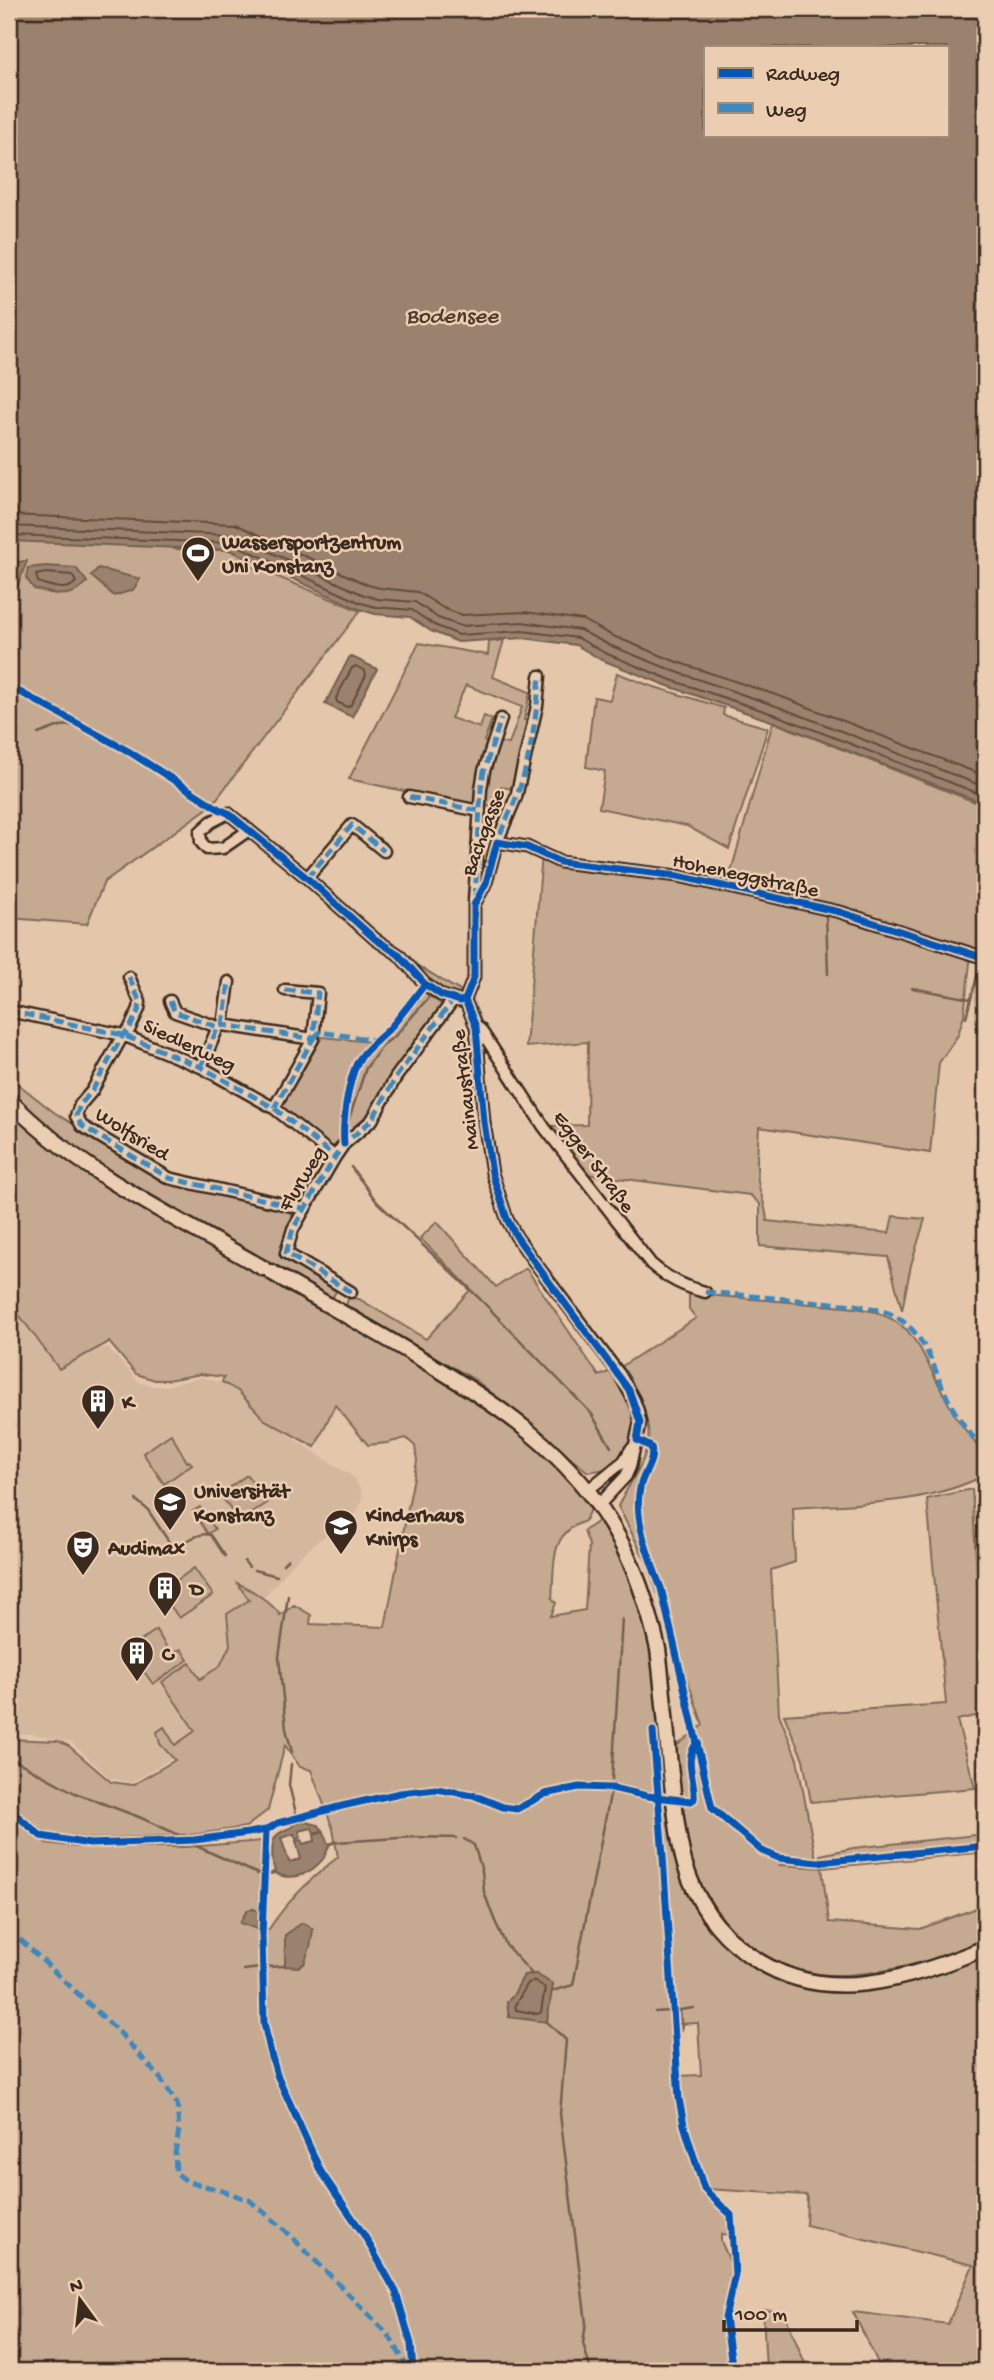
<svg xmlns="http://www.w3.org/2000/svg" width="994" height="2380" font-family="'Gochi Hand',sans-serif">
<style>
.built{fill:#d4b89e}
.green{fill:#c5aa91;stroke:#806a58;stroke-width:2;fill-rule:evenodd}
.water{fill:#9a826e;stroke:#745f4e;stroke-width:2;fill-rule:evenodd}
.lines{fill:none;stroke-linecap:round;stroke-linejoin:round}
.shore{stroke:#614d3e;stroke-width:2}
.stream{stroke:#745f4e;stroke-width:2.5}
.minor-casing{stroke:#3b2a1e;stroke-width:15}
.secondary-casing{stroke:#3b2a1e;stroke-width:19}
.minor{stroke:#ebcdb1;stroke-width:10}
.secondary{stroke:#ebcdb1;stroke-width:14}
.quiet{stroke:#3e89bf;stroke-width:5;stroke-dasharray:10 5;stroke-linecap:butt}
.cycleway-casing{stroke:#ebcdb1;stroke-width:11}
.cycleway{stroke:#0057b8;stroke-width:7}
.labels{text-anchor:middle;stroke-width:5;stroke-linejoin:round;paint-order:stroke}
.poi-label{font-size:21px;font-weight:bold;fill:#3b2a1e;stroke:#ebcdb1;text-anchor:start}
.street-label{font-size:21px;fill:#3b2a1e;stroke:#ebcdb1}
.water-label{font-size:23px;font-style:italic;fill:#4e3c2e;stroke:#ebcdb1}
</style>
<rect width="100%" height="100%" fill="#e4c6ab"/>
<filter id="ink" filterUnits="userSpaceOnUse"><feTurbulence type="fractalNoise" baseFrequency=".0143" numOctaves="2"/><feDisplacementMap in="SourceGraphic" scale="14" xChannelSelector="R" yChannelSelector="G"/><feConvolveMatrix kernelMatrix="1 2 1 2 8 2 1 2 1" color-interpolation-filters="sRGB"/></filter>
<g filter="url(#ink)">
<path class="built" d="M9,1296L85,1347L108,1348L139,1382L153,1386H167L201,1377L223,1383L238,1391L265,1420L353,1477L361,1490L362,1501L358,1511L345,1524L319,1540L298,1558L260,1602L190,1750L167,1761L131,1783L110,1778L71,1742L32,1734H9Z"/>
<path class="green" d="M9,9L174,549L230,550L247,558V564L360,611L212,805L104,882L87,924L9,918Z
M504,640L493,677L530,692L524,720L531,722L514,789L501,787L493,811L485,803L487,774L498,742L509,744L522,707L466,685L451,718L480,728L484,716L492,719L484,741L489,744L477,807L349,779L419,643L488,655L489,642Z
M617,673L651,686L724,708L723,715L768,728L729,849L687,826L599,808L605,771L586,767L594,697L610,700Z
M773,722L985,806V958L971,954L964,1015L958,1035L939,1063L930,1153L759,1127C758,1148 754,1174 761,1194C764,1204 766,1209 767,1221L889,1233L893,1216L925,1219L911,1265L902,1310L888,1257L760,1246V1204L750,1195L586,1174L550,1126L587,1125L588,1042L526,1047L542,854L561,863L727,886Z
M415,965C432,972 445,984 461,991L457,996C440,998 424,978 415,965Z
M424,992L445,1007L413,1045L369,1118L350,1136L344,1133L359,1063Z
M322,1037L371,1042C367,1048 361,1053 357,1059C346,1077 338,1125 340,1146L328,1147L280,1110Z
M9,1077L55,1113L165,1180L291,1210C295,1226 284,1241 281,1257L336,1291L331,1301L274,1269L211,1229L81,1154L31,1112L9,1087Z
M9,1109L25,1126L95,1178L202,1242L419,1363L513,1426L570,1481L591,1507L585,1521C548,1534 555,1565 552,1598L556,1603L551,1616L585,1610L589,1545L584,1531L605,1516L633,1565L675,1747L703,1725L646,1561L618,1506C628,1486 644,1464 648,1442C652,1417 633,1387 622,1366L696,1318L689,1309V1290L707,1295L856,1308L876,1312L892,1319L907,1330L920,1348L955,1416L985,1456V1475C927,1505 857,1503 793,1508L795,1562L771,1570L779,1714L797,1759L816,1859L791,1856L780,1865L821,1868L820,1855L853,1848L985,1834V1854L976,1853L822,1868L829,1922L920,1929L985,1905V1942C933,1961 875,1978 818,1975C810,1975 801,1970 793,1968C747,1953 719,1921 698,1879C691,1866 688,1848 684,1833L691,1875L721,1937L798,1983L914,1980L985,1956V2059L981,2067L985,2069V2371H882L853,2312L948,2324L973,2265L806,2225L807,2195L705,2189L731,2215L734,2235L721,2234V2241L735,2274L725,2318L733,2371H412L410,2364L407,2366L410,2371H9V1815L46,1843L76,1847H188L262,1841L258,1911L253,1909L257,1929H269C288,1900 311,1878 338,1857L333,1829L311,1770L300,1767L285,1745L268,1810L246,1827L190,1835L92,1839L45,1833L35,1827L9,1805V1739L58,1741L69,1746L111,1782L133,1785L175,1760L160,1744L157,1732L164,1727L175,1745L195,1731L162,1682L190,1663L200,1679L220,1666L230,1645L227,1614L249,1600L237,1583C251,1589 272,1603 280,1615L294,1605L311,1615L310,1624L385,1627L417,1461L415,1446L406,1438L387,1443L368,1445L335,1405L315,1447L265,1420L238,1391L222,1382L224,1377L201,1374L167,1380H155L136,1374L109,1342L59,1369L9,1301ZM587,1784L586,1791C565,1793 542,1796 526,1809L525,1802L543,1792ZM537,1974L509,2016L507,2002L513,1996L524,1975ZM698,2023L701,2075L678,2076L675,2024Z
M437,1222L496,1287L526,1268L599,1376L611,1371L631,1409L636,1426L624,1456L606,1469L588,1472L477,1381L346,1305L349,1297L359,1299L426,1339L471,1289L420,1238Z
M171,1434L187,1462L189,1461L192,1464L164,1484L143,1453Z
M247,1475L261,1494L259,1496L264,1502L267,1503L239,1522L220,1494Z
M972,1489L985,1714L957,1720L975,1788L811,1802L803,1759L784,1715L946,1704L927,1499Z
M200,1507L215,1529L208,1534L193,1511Z
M194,1568L213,1595L179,1618L161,1592Z
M156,1630L171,1654L181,1649L188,1660L153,1684L128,1650Z
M763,2310L784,2312L808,2371H766Z"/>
<path class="water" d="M9,9H985V804L774,722L668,686L602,660L576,645L523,638L458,642L431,631L410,617L375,614L359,609L230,550L9,541ZM947,47V135H705V47Z
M27,561L16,590L9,589V563Z
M46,566L76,568L87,582C69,601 57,594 34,589L26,578L28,568Z
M98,568L140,579L133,590L114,596L91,576Z
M350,656L377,669L352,717L325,704Z
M305,1822L318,1825L323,1830L314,1833L312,1828L299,1831L301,1837L296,1839L294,1834L281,1838L289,1862L301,1859L296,1841L301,1840L303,1844L315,1841L314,1835L324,1832L327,1842L330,1844C328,1847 326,1855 323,1859C311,1874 292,1882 275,1873L270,1874L275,1871C272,1863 270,1843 277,1835C280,1832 288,1829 293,1826L292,1823Z
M253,1909L258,1911L257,1929L240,1923L247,1910Z
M302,1923L308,1925L313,1930L310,1947L304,1964L298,1967L285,1966V1935Z
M536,1974L553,1984L547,2022L509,2017L507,2002L513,1996L524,1975Z"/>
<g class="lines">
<path class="shore" d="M9,515L235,524L368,585L380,588L418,592L443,608L462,615L525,612L583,620L613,636L677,662L782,697L985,776
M9,526L233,535L364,595L378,599L415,602L438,618L461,626L522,622L580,630L609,645L674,671L779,707L985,787
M9,535L232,543L361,603L376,607L412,610L434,625L459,635L523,631L578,638L605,653L671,680L776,715L985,796
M46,573L72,575L76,582C67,593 50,586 38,582L36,575Z
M356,666L365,671L366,675L351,705L347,707L337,702L336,698L352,668Z
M535,1981L545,1988L541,2012L538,2014L516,2010L515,2005L528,1983Z"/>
<path class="stream" d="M9,688L73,725
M38,734L60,726L73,725
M826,912L828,974
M932,946L981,962L966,1017
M912,988L971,999
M347,1136L346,1128L366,1068L384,1044L395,1036L429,997
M351,1167L377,1202L480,1299L591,1413L611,1447
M136,1500L148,1510L171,1545C186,1545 197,1531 211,1535L225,1556
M244,1561L249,1567
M283,1564L288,1559
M254,1570L277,1576
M288,1596L279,1657L286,1729L292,1752
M9,1757L75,1793L139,1817L179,1835H185
M291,1764L289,1785L296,1813
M612,1780L622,1619
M294,1823L297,1819
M464,1839L474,1845L482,1871L484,1892L494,1919L506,1945L532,1974
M337,1842L414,1837L456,1838
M330,1844L335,1842
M194,1845L258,1874
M266,1967L285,1966
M244,1970L260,1968
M552,1991L573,1985L610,1795
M655,2012L669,2011
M547,2022L566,2040L560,2114L586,2323L583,2343L591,2371
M682,2030L680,2010L694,2008"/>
<g class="minor-casing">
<path id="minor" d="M409,797L480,811
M249,830L223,848L207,849L201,842L200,832L211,822L228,813L307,878L375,939L398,954L425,984L441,995L459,1001L465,1000
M497,842L527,847L560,862L678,876L840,912L985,958
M307,878L352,825L384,851
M474,901L481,789L484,771L501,719
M129,977L140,1002L139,1009L129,1030L123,1035L92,1091L80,1105L76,1116L82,1126L169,1178L305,1209
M285,990L318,993L313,1039
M465,1000L476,1027L484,1122L492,1173L507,1219L516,1236L533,1260L620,1375L634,1400L638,1411L640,1422L630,1467L626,1476L599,1505
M465,1000L474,977V905L486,883L497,842L516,797L537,706L540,676
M170,1001L175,1012L218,1027L223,1025L313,1039L274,1108
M9,1011L123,1035L201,1067L274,1108L335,1157
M223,1025L229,982
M476,1027L480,1029L544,1127L651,1264C668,1279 684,1287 705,1292
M201,1067L218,1027
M351,1292L286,1253L293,1229L335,1157L344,1144L372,1120L396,1077L453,1000
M588,1490L624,1461L631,1449"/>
</g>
<g class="secondary-casing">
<path id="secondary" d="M9,1100C80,1173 175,1217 263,1268
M271,1272C320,1301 370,1328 418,1357C496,1403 572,1453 617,1535C637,1571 649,1609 658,1649C664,1697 667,1744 673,1792C676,1816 678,1841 685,1865C697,1903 716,1931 748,1954C823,2009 908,1979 985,1948"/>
</g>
<use href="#minor" class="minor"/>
<use href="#secondary" class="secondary"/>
<path class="quiet" d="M409,797L480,811
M496,848C500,830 510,814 516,798C531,760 536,716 540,676
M307,878L352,825L384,851
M475,898L481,789L484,771L501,719
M129,977L140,1002L139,1009L129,1030L123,1035L92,1091L80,1105L76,1116L82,1126L169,1178L305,1209
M285,990L318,993L313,1039
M170,1001L175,1012L218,1027L223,1025L313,1039L274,1108
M9,1011L123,1035L201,1067L274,1108L335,1157
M223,1025L229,982
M313,1039L320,1032L375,1040
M201,1067L218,1027
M351,1292L286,1253L293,1229L335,1157L344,1144L372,1120L396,1077L453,1000
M705,1292L855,1305C872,1308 891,1311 905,1323C929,1342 936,1377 950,1403C959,1420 971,1436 985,1450
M9,1929L121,2034L160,2078L177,2104L179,2130L175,2154L176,2173L188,2182L217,2189L249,2200L283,2228L388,2334L410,2371"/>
<g class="cycleway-casing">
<path id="cycleway" d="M9,686L128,751L219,809L228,813L307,878L375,939L398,954L425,984L441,995L459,1001L465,1000
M465,1000L476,1027L484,1122L492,1173L507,1219L516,1236L533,1260L629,1390L640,1422L637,1440L651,1447C655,1462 642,1474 640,1488C633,1519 650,1560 661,1588L712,1808L762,1851L779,1858L818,1862L985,1846
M465,1000L474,977V905L486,883L497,842L527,847L560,862L678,876L840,912L985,958
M344,1144C342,1122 348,1083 357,1063C365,1048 380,1039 391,1027C403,1013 414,998 425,984
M653,1731L663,1857L679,2099L684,2125L704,2189L731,2215L735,2274L725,2318L733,2371
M9,1809L41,1836L90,1844L194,1840L248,1833L266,1830L278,1823L342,1806L400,1793L436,1789L473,1795L503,1807L517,1809L545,1794L579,1787L612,1788L647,1796L691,1801L694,1799C696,1779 682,1759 698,1742
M266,1830L262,1935L264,2023L270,2050L277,2075L321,2172L364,2235L396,2292L411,2344L413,2371"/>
</g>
<use href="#cycleway" class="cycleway"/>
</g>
</g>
<defs>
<g id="stadium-pin" transform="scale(1.75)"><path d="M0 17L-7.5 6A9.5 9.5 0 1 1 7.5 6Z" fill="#3b2a1e" stroke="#ebcdb1"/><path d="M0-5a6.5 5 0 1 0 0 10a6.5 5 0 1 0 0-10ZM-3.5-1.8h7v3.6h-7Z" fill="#fff"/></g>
<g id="building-pin" transform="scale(1.75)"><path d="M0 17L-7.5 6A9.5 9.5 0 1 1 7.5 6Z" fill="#3b2a1e" stroke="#ebcdb1"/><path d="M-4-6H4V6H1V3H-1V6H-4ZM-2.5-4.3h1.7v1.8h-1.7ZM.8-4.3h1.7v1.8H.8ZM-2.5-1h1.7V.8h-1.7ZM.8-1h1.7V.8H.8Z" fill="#fff"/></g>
<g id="university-pin" transform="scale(1.75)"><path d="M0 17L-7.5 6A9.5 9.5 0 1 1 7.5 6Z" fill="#3b2a1e" stroke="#ebcdb1"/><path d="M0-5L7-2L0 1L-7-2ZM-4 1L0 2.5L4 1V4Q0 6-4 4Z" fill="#fff"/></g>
<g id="school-pin" transform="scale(1.75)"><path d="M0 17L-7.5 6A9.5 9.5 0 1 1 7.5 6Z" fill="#3b2a1e" stroke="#ebcdb1"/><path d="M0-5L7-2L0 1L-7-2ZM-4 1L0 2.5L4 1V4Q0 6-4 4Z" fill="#fff"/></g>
<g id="theatre-pin" transform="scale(1.75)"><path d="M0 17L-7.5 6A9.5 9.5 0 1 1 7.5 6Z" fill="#3b2a1e" stroke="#ebcdb1"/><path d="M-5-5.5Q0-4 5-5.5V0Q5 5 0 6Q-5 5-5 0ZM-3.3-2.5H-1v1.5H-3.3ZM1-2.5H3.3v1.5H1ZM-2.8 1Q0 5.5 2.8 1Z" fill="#fff"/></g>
</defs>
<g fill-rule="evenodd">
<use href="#stadium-pin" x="198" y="553"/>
<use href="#building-pin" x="98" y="1401"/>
<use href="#university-pin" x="170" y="1502"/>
<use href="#school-pin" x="341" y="1526"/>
<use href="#theatre-pin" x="83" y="1547"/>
<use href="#building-pin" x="165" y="1588"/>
<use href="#building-pin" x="137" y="1653"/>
</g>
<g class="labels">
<g class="poi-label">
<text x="222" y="548">Wassersportzentrum<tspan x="222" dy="24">Uni Konstanz</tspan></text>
<text x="122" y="1408">K</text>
<text x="194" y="1497">Universität<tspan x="194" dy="24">Konstanz</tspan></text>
<text x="366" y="1521">Kinderhaus<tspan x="366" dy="24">Knirps</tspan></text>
<text x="108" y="1554">Audimax</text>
<text x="190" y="1595">D</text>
<text x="162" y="1660">C</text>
</g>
<g class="street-label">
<text transform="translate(482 832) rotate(-70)" y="7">Bachgasse</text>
<text transform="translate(746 874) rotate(12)" y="7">Hoheneggstraße</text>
<text transform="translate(190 1044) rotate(25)" y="7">Siedlerweg</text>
<text transform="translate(464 1090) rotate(-97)" y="7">Mainaustraße</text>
<text transform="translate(133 1133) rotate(32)" y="7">Wolfsried</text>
<text transform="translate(595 1161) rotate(53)" y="7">Egger Straße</text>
<text transform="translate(301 1178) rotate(-59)" y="7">Flurweg</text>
</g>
<g class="water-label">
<text x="452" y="322">Bodensee</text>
</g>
</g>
<rect width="994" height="2380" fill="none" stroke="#ebcdb1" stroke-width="35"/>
<rect x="18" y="18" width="959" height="2345" fill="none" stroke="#3b2a1e" stroke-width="2.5" filter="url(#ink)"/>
<rect x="704" y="46" width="245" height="91" fill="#ebcdb1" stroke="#a58c76" stroke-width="2"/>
<rect x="718" y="68" width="35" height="10" fill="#0057b8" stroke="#a58c76" stroke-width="2"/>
<text x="766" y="80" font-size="21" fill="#3b2a1e">Radweg</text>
<rect x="718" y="103" width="35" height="10" fill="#3e89bf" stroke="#a58c76" stroke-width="2"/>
<text x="766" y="116" font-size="21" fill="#3b2a1e">Weg</text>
<g transform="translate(80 2300) rotate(345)" stroke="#ebcdb1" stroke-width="5" paint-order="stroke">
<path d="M0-5L12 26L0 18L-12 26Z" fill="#3b2a1e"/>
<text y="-10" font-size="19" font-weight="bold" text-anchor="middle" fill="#3b2a1e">N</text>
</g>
<path d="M724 2320v10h133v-10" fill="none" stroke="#3b2a1e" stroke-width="3.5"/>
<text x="735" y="2320" font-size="21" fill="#3b2a1e" stroke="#ebcdb1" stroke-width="5" paint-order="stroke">100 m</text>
</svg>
